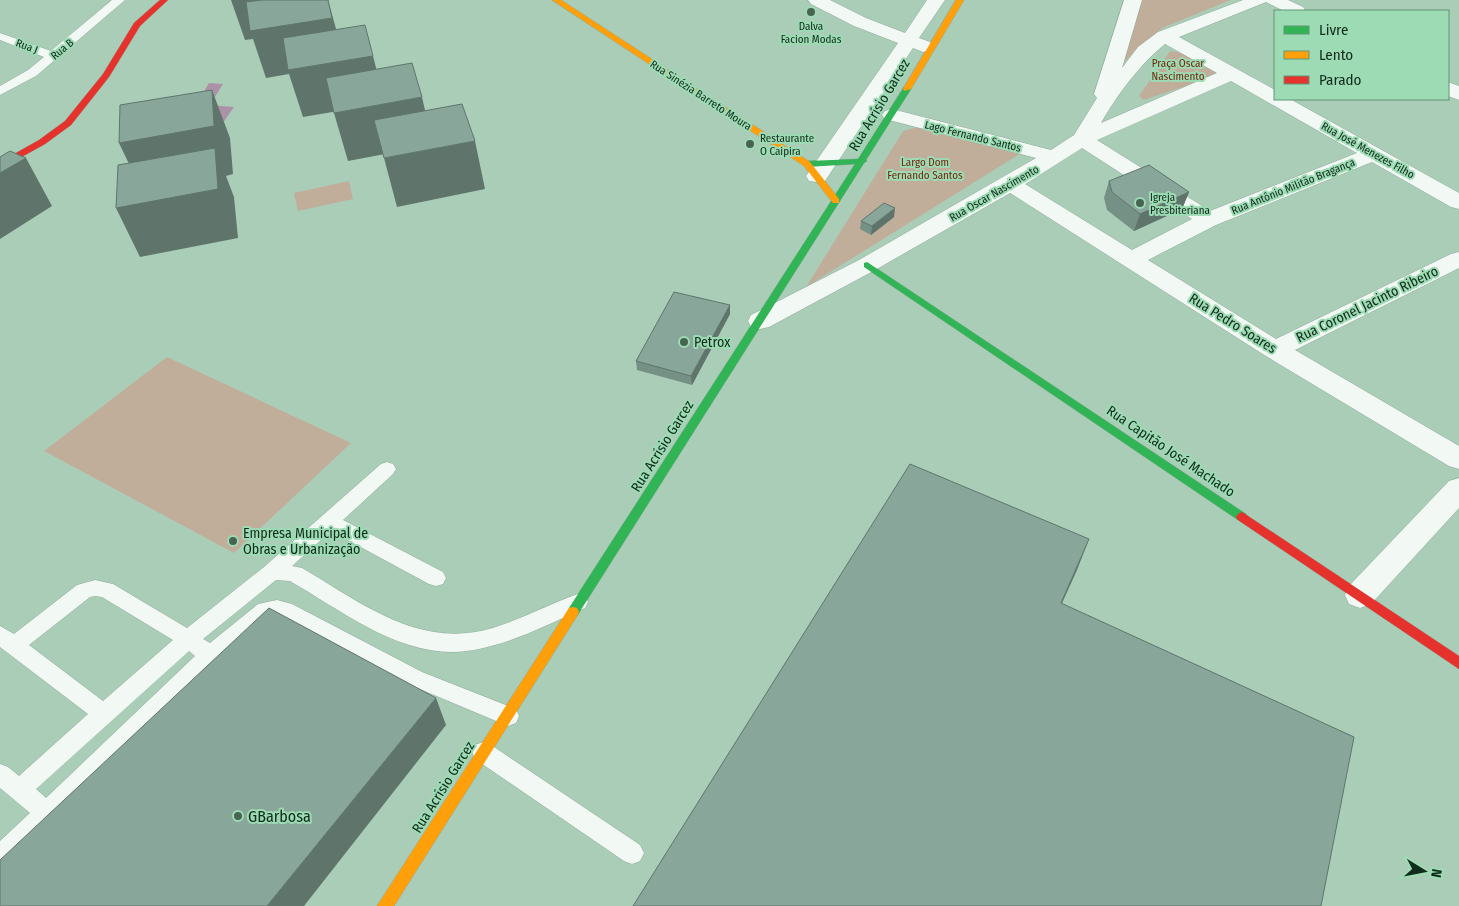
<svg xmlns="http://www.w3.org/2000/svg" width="1459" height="906" font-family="'Fira Sans Condensed',sans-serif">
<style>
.green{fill:#c1ae9a}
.water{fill:#ac92a7}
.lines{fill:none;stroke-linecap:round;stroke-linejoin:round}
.lane-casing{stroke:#90ab9a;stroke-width:1}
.street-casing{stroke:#90ab9a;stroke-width:1}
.fast-casing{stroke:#90ab9a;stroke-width:1}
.slow-casing{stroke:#90ab9a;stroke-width:1}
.jam-casing{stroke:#90ab9a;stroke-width:1}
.lane{fill:#f2f8f4;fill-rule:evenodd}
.street{fill:#f2f8f4;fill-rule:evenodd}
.fast{fill:#30b455;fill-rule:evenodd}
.slow{fill:#ff9f0a;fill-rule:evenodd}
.jam{fill:#e5322d;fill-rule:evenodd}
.wall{fill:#759084}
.shaded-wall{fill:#5f756c}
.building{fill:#88a79a;stroke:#5f756c}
.poi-dot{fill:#476452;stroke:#9cdbb3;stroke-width:2}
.labels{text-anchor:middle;stroke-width:4;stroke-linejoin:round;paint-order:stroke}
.far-poi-label{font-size:11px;fill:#112b1c;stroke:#9cdbb3;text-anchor:start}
.far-street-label{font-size:11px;fill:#112b1c;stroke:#9cdbb3}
.far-park-label{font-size:11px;fill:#75260f;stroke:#9cdbb3}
.street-label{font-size:14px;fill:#112b1c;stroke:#9cdbb3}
.poi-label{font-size:14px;fill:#112b1c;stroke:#9cdbb3;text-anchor:start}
.near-poi-label{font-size:16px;fill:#112b1c;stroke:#9cdbb3;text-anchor:start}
</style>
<rect width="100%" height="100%" fill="#aacdb7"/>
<path class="green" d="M1138,0H1231L1162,28L1111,74Z
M1170,51L1191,54L1221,74L1144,100L1139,96Z
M914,128H923L1023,152L806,287L900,136L903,131Z
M349,181L353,199L298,211L294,193Z
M167,357L351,443L234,553L44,451Z"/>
<path class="water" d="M209,83L223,84L210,105L234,107L214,136L178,135Z"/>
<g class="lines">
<g class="lane-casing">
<path id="lane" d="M112,0H125L36,76L0,95V86L28,70L44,57L0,40V33L51,51Z
M387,462L393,464L396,469L393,474L343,520L443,572L446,578L443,584L436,586L429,584L331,531L292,566L302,568C362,603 419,650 493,628C522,619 549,604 578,594L585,596L588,602L585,608C544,626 498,651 452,652C393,652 339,609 290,581L276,580L203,639L210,643L258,604L277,600L292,604L422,672L516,709L519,716L516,723L508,726L408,684L287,619L277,616L270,617L217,661L8,865L0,868V841L30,813L0,788V764L8,767L19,776L88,714L0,647V626L14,634L77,585L95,580L113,584L187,628L264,567L381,464ZM95,596L102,597L173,640L103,701L29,645L90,597ZM189,651L195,656L46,798L36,789Z
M483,742L491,745L640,845L644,853L640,861L632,864L624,861L475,759L472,752L475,745Z"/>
</g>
<g class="street-casing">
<path id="street" d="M808,0H830L866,18L905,33L927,0H945L919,38L930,42L932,46L930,50L923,52L913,48L825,181L817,182L809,181L806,176L898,43L854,26L811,4Z
M1124,0H1142L1122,68L1138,47L1158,32L1243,0H1288L1303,7L1306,11H1284L1266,2L1179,37L1275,90V99H1290L1459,193V209L1451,207L1372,162L1216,225L1148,260L1276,339L1451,254L1459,252V268L1295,350L1459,446V469L1449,466L1266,356L1010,193L875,270L769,327L760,329L751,327L748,321L751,315L859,260L1036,158L885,119L882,115L885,111L892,109L1051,150L1074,135L1097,98L1094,94ZM1165,44L1217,73L1101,123C1117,95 1140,64 1165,44ZM1231,81L1357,153L1210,211L1097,140ZM1082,148L1192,219L1132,250L1025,184Z
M1448,82L1459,86V100L1448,96Z
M1459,478V508L1371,604L1360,608L1349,604L1345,595L1349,586L1449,481Z"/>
</g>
<g class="fast-casing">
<path id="fast" d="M904,87L911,89L866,160L867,161L864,163L577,616L573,617L569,616L567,612L569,608L855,164L807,167L803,164L807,161L858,159Z
M867,262L1246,514L1248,517L1246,520H1238L864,267V263Z"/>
</g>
<g class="slow-casing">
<path id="slow" d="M552,0H561L810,162L839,199V203H833L804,166Z
M956,0H964L911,89L904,91L903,89Z
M573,607L577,608L579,612L577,616L394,906H377L569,608Z"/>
</g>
<g class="jam-casing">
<path id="jam" d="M160,0H168L140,26L109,77L71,125L45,144L0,169V162L39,140L65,121L103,74L134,23Z
M1242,512L1459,656V669L1238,520L1236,517L1238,514Z"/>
</g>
<use href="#lane" class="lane"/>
<use href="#street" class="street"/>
<use href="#fast" class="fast"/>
<use href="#slow" class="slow"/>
<use href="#jam" class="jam"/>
</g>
<path class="wall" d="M1109,181L1189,192L1182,209L1134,231L1107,210L1104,198Z
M894,217L871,235L860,229L861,221Z
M730,305V314L692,385L637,370L636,361Z"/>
<path class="shaded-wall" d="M231,0H328L338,36L373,56L385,103L303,117L289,74L266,78L253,39L245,40Z
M212,90L230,138L233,174L226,176L234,197L238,238L140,257L116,208L142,191L119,143Z
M422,97L433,145L348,161L334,113Z
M475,141L485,189L397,207L384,158Z
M26,158L52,206L0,239V161Z
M1189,192L1182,209L1134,231L1140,214Z
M895,208L894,217L871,235L872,226Z
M730,305V314L692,385L691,376Z
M1089,539L1077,570L1049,632L1061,603Z
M436,698L446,725L304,906H267Z"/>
<path class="building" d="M262,0H328L332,18L250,31L246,2Z
M365,25L373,56L288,70L283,38Z
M412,63L422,97L334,113L326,78Z
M212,90L214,126L119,143L120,105Z
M462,104L475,141L384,158L374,120Z
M215,148L218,189L116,208L118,165Z
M10,151L26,158L0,173V157Z
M1149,165L1189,192L1140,214L1112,192L1109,181Z
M884,203L895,208L872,226L861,221Z
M674,292L730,305L691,376L636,361Z
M910,464L1089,539L1061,603L1354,737L1321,906H633Z
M269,608L436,698L267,906H0V860Z"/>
<g class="poi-dot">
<circle cx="811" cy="12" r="5"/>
<circle cx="750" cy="144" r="5"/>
<circle cx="1140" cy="203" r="5"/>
<circle cx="684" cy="342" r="5"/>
<circle cx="233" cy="541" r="5"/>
<circle cx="238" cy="816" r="5"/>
</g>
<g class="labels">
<g class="far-poi-label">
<text x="811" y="30" text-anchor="middle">Dalva<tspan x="811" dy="13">Facion Modas</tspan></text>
<text x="760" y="142">Restaurante<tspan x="760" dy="13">O Caipira</tspan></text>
<text x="1150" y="201">Igreja<tspan x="1150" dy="13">Presbiteriana</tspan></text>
</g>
<g class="far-street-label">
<text transform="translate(27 46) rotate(21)" y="4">Rua J</text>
<text transform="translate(62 49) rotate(-40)" y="4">Rua B</text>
<text transform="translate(701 95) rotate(33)" y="4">Rua Sinézia Barreto Moura</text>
<text transform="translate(973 136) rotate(14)" y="4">Lago Fernando Santos</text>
<text transform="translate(1368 150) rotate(29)" y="4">Rua José Menezes Filho</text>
<text transform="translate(1293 186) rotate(-22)" y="4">Rua Antônio Militão Bragança</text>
<text transform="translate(994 193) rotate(-30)" y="4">Rua Oscar Nascimento</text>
</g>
<g class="far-park-label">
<text x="1178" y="67">Praça Oscar<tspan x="1178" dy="13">Nascimento</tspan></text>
<text x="925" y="166">Largo Dom<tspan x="925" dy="13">Fernando Santos</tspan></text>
</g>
<g class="street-label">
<text transform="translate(879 105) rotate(-59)" y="5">Rua Acrísio Garcez</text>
<text transform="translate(1367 304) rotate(-26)" y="5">Rua Coronel Jacinto Ribeiro</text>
<text transform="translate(1233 323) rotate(32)" y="5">Rua Pedro Soares</text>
<text transform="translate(662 446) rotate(-58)" y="5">Rua Acrísio Garcez</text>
<text transform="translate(1171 451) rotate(34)" y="5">Rua Capitão José Machado</text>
<text transform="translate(443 787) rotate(-58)" y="5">Rua Acrísio Garcez</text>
</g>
<g class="poi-label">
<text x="694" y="347">Petrox</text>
<text x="243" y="538">Empresa Municipal de<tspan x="243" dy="16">Obras e Urbanização</tspan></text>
</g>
<g class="near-poi-label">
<text x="248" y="822">GBarbosa</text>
</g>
</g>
<rect x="1274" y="10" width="175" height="90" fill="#9cdbb3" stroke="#649577"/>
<rect x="1284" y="26" width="25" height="8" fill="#30b455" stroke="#649577"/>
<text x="1319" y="35" font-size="15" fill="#112b1c">Livre</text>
<rect x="1284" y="51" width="25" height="8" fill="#ff9f0a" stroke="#649577"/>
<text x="1319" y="60" font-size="15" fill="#112b1c">Lento</text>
<rect x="1284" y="76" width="25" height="8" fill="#e5322d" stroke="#649577"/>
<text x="1319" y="85" font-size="15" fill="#112b1c">Parado</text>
<g transform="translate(1424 871) rotate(100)" stroke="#9cdbb3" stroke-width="4" paint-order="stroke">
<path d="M0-4L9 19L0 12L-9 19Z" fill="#112b1c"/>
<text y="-8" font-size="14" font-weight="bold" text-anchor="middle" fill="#112b1c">N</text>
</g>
</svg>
